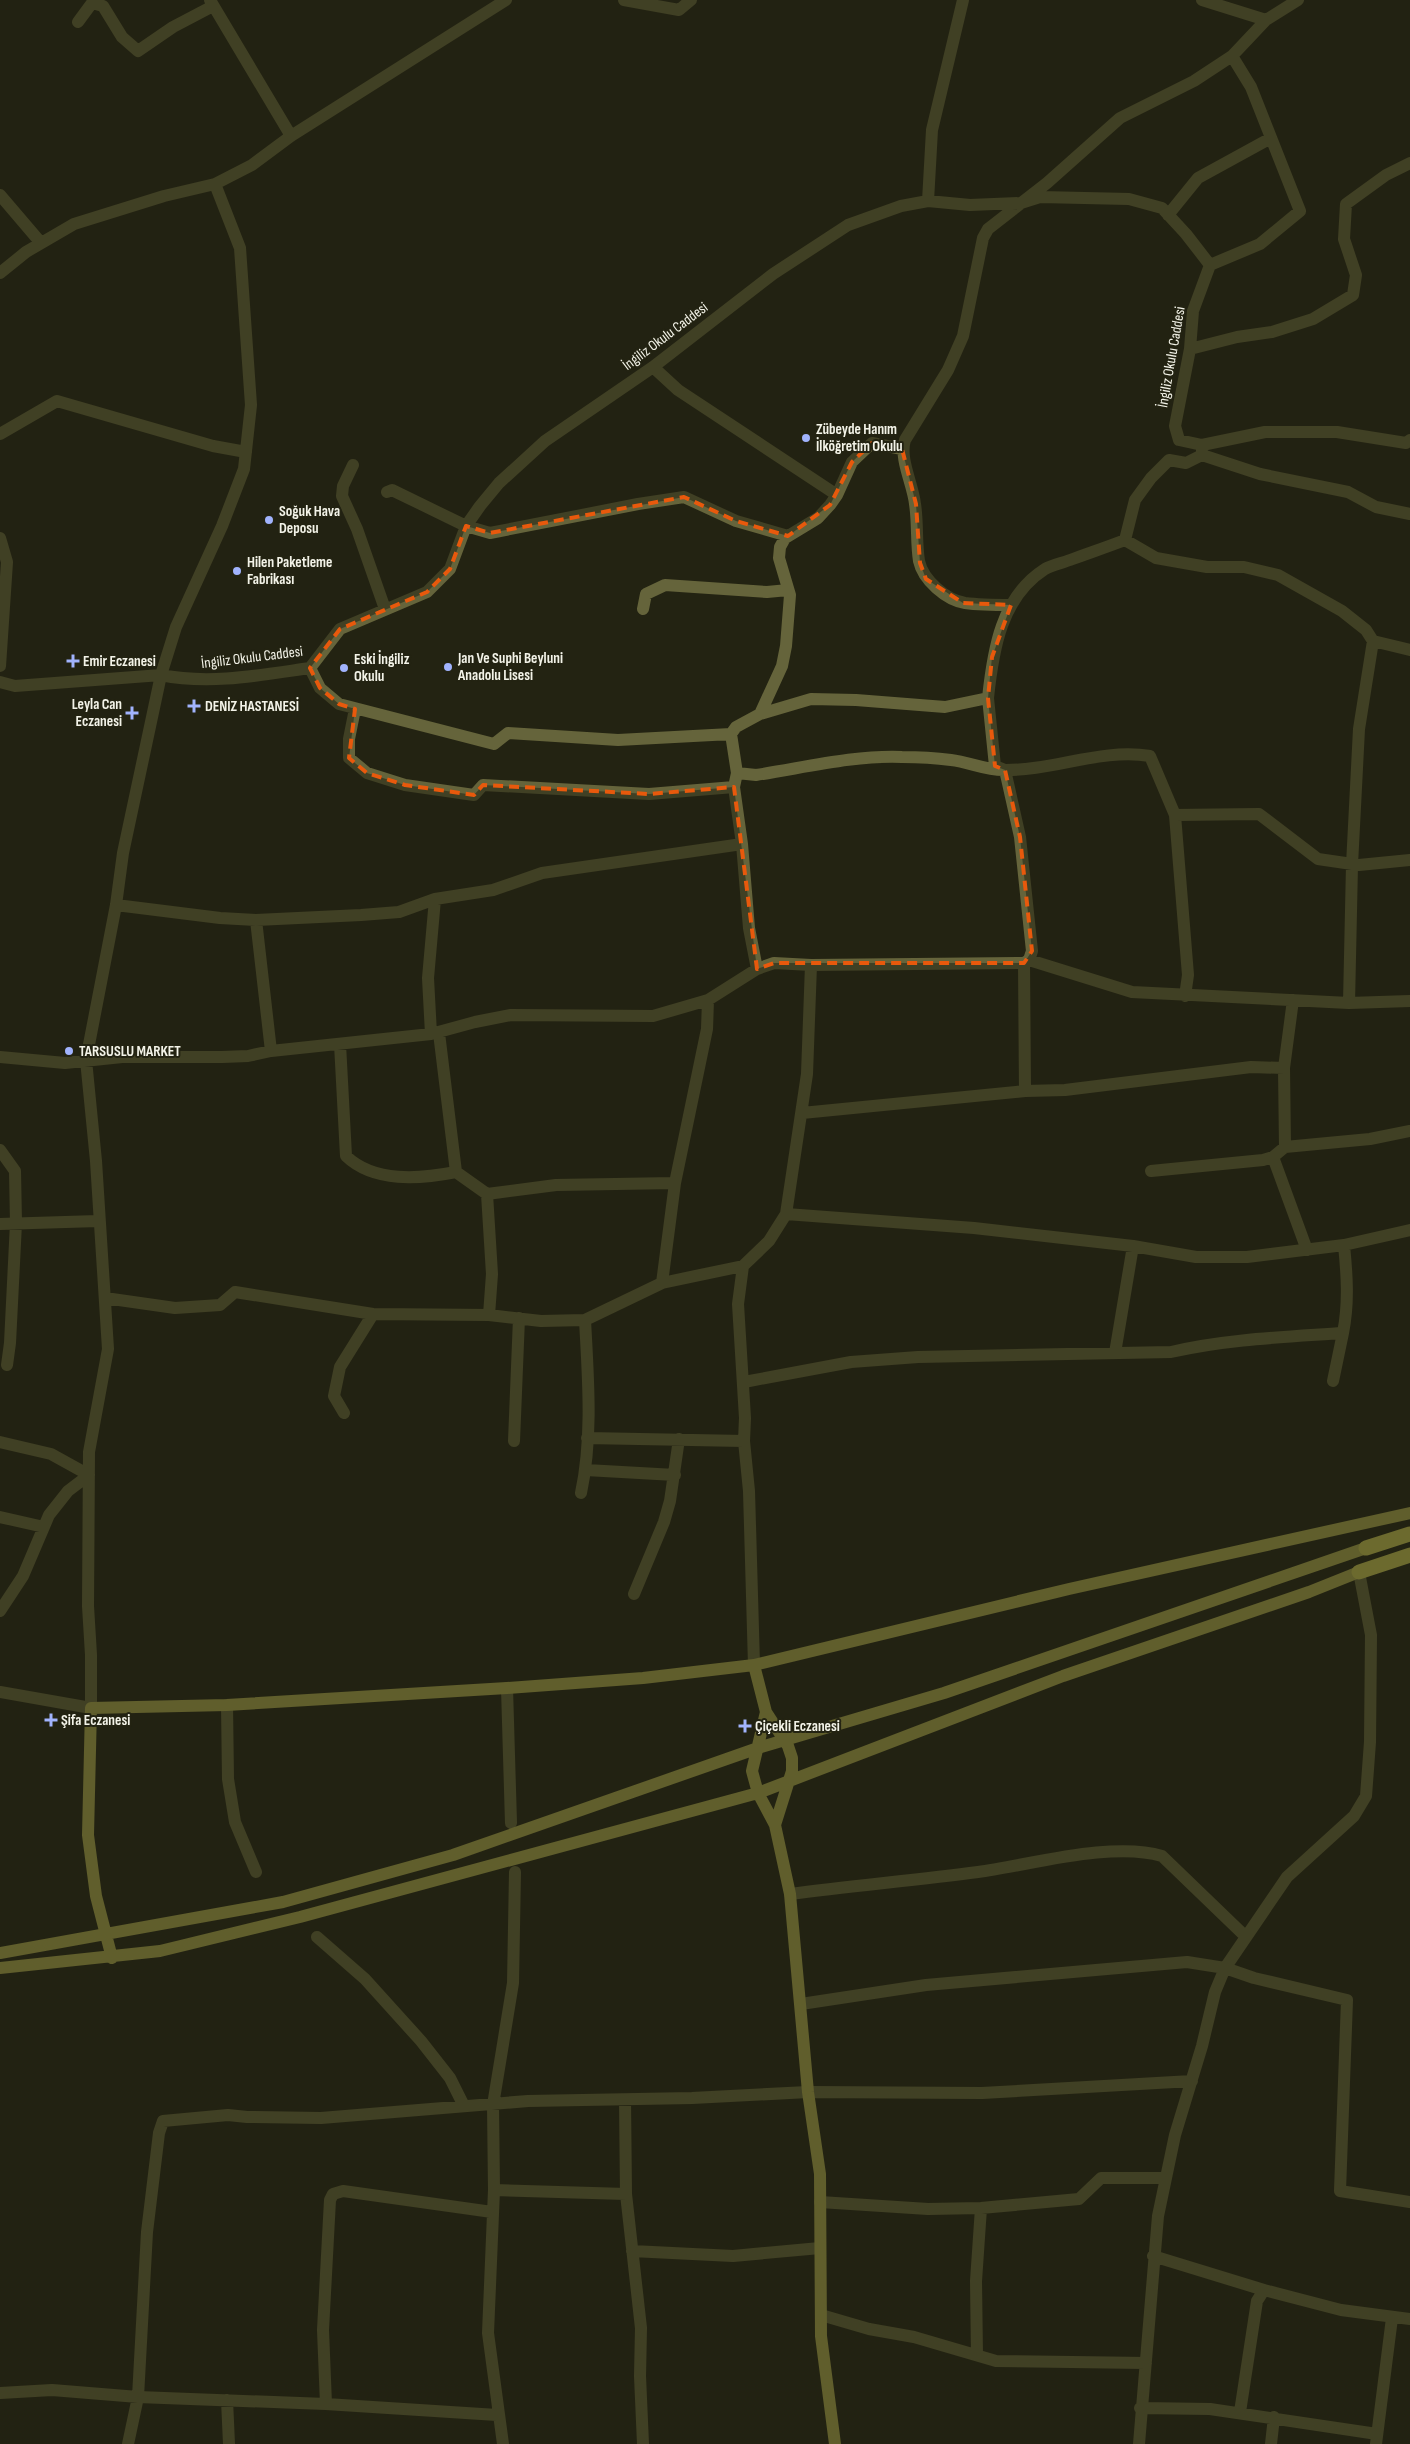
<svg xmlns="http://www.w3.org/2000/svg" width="1410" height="2444" font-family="'Sofia Sans Condensed',sans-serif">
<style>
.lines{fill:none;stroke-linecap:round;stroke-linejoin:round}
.minor{stroke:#65643b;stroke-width:12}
.major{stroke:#aaa64c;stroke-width:12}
.highway{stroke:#c5c051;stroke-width:15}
.marked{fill:none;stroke:#e8590c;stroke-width:4;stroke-dasharray:10 6;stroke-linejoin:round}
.poi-dot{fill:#a1b3fd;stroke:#232312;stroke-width:2}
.labels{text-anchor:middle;stroke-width:4;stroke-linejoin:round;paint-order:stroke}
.street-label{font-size:15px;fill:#f3f3e8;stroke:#232312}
.poi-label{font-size:15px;font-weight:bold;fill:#f3f3e8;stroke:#232312;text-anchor:start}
</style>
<rect width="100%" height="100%" fill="#232312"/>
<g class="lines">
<path class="minor" d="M210,0L291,136
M624,0L679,10L691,0
M1202,0L1266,20
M78,22L92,3L103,6L122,37L138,51L173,27L213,6
M0,195L41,243
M928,201L932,130L963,0
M1168,215L1198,178L1271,138
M1210,265L1260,244L1300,211L1251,87L1232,56
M0,273L26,252L74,224L164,196L215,184L252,165L291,136L506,0
M1190,349L1237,337L1272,332L1313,319L1353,295L1356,275L1344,239L1346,204L1386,175L1410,163
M653,367L678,390L837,495
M0,434L57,401L213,446L246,452
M1202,455L1260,474L1348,492L1376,507L1410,514
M353,465L343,486L342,496L357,529L385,609
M387,492L392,490L466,526L490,533L638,504L684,497L736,521L788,536
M0,538L7,562L0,666
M1125,540L1156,558L1207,567H1244L1278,575L1342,611L1366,630L1373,641L1410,650
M1011,605C996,605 980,605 965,603C946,600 923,580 919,561C916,542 918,523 915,504C913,484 899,459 905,440L948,370L963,336L983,238L988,229L1047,183L1120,118L1194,81L1232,56L1266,20L1298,0
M643,609L646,594L665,585L767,592L788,590
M310,668L320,688L339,704L494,744L508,733L618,740L731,734
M0,682L15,686L161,675C210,685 261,675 310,668L340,629L427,592L450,569L466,526L480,506L499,483L545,441L653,367L773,274L848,225L901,206L928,201L970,205L1021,203L1040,197L1129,199L1162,208L1186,234L1210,265L1193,311L1190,349L1175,426L1179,440L1202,445
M988,698L995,766L1005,770L1020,837L1032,951L1029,960
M355,709L349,739V758L367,773L405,785L474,795L483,785L649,794L734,787
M760,714L782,666L786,646L790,595L779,558L780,547L785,538L818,518L830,505L837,495L852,462L872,443L902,449
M737,773L756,775C803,768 854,755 902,757C918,757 936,758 951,760C969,762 985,770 1003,770C1053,771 1101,748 1150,756L1175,815L1188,975L1185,996
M1175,815L1259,814L1318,859L1359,865L1410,860
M116,905L220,918L256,920L361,915L399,912L435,899L493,890L542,873L742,844
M256,920L271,1051
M1024,963L1025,1091
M757,969L749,928L742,844L734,787L737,773L731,734L736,727L760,714L811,699L856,700L945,707L988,698C993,650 1001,597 1045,569C1052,565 1062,563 1070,560C1089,553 1107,547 1125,540L1135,500L1151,478L1169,460L1186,463L1202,455V445L1265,432H1337L1406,443L1410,440
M1349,1003L1352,865L1359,729L1373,641
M439,1033L456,1172
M431,1034L428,978L435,899
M340,1044L346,1156C374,1183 420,1179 456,1172L487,1194L492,1274L489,1315
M0,1057L65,1063L122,1057H222L248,1056L271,1051L431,1034L475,1022L511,1015L653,1016L708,1000L757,969L774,963L811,965L1024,963L1029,960L1132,992L1349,1003L1410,1001
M802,1113L1025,1091L1065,1090L1251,1067L1284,1068
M1285,1147L1370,1139L1410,1131
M0,1150L15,1171L16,1223L10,1343L7,1365
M1273,1157L1307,1250
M1151,1171L1263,1160L1273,1157L1285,1147L1284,1068L1293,1000
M487,1194L556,1185L675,1183
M786,1214L974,1228L1133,1246L1196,1257H1247L1344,1245L1410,1230
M0,1224L98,1221
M662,1283L675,1183L707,1029L708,1000
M105,1298L175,1308L220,1305L235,1292L373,1314L489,1315L541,1321L585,1320L662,1283L743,1266
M1115,1353L1133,1246
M1333,1381L1343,1333
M744,1382L851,1362L918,1357L1171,1352C1227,1339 1286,1337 1343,1333C1349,1303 1347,1275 1344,1245
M344,1413L334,1396L340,1367L373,1314
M587,1438L744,1441
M514,1441L519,1318
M0,1442L51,1454L89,1475L68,1491L49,1515L23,1576L0,1611
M586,1470L675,1475
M581,1493C593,1437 588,1377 585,1320
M0,1517L44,1527
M634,1594L664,1522L670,1501L679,1439
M754,1665L749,1491L744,1441L745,1418L738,1304L743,1266L769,1241L786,1214L807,1074L811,965
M507,1688L511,1823
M0,1692L91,1708V1655L88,1606L89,1452L108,1349L96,1161L86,1060L116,905L123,853L161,675L176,627L222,526L244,469L251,405L240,248L215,184
M227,1705L228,1779L235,1822L256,1872
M790,1894C852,1886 916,1880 978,1872C1030,1865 1113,1841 1162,1856L1245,1936
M317,1937L365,1979L421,2041L450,2078L464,2106
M801,2004L926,1985L1187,1962L1225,1968L1254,1978L1347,2000L1340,2191L1410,2202
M625,2100L626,2194L641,2328L640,2376L643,2444
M494,2190L626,2194
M820,2202L928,2209L981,2208L1079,2199L1101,2178H1165
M492,2212L343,2191L333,2194L330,2200L323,2330L326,2404L497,2415
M632,2251L733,2256L820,2248
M1153,2256L1264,2290
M821,2315L869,2329L914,2337L996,2361L1146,2363
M977,2355L976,2281L981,2208
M0,2393L52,2390L138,2397L326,2404
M227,2400L229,2444
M1140,2408L1210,2409L1377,2434
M1240,2412L1257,2301L1264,2290L1341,2310L1410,2319
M128,2444L138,2397L147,2232L159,2133L163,2121L228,2115L247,2117L321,2118L528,2101L692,2098L808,2092L982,2093L1192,2081
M503,2444L488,2333L494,2190L493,2105L513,1983L515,1872
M1139,2444L1158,2216L1175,2135L1202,2046L1215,1992L1225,1968L1287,1877L1354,1816L1366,1796L1370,1742L1371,1635L1359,1572
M1271,2444L1274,2417
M1376,2444L1392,2318"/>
<path class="major" d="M754,1665L766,1712L788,1746L792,1758V1771L775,1825
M766,1712L752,1771L758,1793L775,1825L790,1894L808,2092L820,2174L821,2336L835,2444
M0,1953L283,1902L453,1855L758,1748L944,1693L1366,1548
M112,1958L96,1896L88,1835L91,1708L227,1705L507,1688L643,1678L754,1665L1069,1589L1410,1513
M0,1968L160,1951L300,1917L758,1793L1063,1676L1309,1592L1359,1572"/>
<path class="highway" d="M1366,1548L1410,1534
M1359,1572L1410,1555"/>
</g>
<path d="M0 0H1410V2444H0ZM872,443L902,449L916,504L920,563L926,579L963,603L1011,605L992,657L988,698L995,766L1005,770L1020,837L1032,951L1024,963H774L757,969L734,787L649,794L483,785L474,795L405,785L367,773L349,758L355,709L339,704L320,688L310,668L340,629L427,592L450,569L466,526L490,533L684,497L736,521L788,536L830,505L852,462Z" fill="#232312" fill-opacity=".55" fill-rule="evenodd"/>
<path class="marked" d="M872,443L902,449L916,504L920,563L926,579L963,603L1011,605L992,657L988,698L995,766L1005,770L1020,837L1032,951L1024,963H774L757,969L734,787L649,794L483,785L474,795L405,785L367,773L349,758L355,709L339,704L320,688L310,668L340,629L427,592L450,569L466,526L490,533L684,497L736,521L788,536L830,505L852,462Z"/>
<g class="poi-dot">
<circle cx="806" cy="438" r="5"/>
<circle cx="269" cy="520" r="5"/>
<circle cx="237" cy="571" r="5"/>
<path d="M70.5 653.5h5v5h5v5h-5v5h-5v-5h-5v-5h5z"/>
<circle cx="448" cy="667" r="5"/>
<circle cx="344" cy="668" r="5"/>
<path d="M191.5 698.5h5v5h5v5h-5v5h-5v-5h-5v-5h5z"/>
<path d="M129.5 705.5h5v5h5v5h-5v5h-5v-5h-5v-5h5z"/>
<circle cx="69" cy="1051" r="5"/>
<path d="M48.5 1712.5h5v5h5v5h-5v5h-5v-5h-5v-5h5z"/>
<path d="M742.5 1718.5h5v5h5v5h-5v5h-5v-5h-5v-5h5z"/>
</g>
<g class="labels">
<g class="street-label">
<text transform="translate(665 336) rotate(-37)" y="5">İngiliz Okulu Caddesi</text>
<text transform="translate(1171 357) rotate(-80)" y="5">İngiliz Okulu Caddesi</text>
<text transform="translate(252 657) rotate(-7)" y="5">İngiliz Okulu Caddesi</text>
</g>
<g class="poi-label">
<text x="816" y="434">Zübeyde Hanım<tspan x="816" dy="17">İlköğretim Okulu</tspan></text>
<text x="279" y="516">Soğuk Hava<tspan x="279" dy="17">Deposu</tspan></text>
<text x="247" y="567">Hilen Paketleme<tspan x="247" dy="17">Fabrikası</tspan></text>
<text x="458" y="663">Jan Ve Suphi Beyluni<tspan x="458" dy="17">Anadolu Lisesi</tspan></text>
<text x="354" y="664">Eski İngiliz<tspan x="354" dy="17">Okulu</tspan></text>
<text x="83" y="666">Emir Eczanesi</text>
<text x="122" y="709" text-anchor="end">Leyla Can<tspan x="122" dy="17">Eczanesi</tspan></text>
<text x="205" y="711">DENİZ HASTANESİ</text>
<text x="79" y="1056">TARSUSLU MARKET</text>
<text x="61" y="1725">Şifa Eczanesi</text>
<text x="755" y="1731">Çiçekli Eczanesi</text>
</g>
</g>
</svg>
